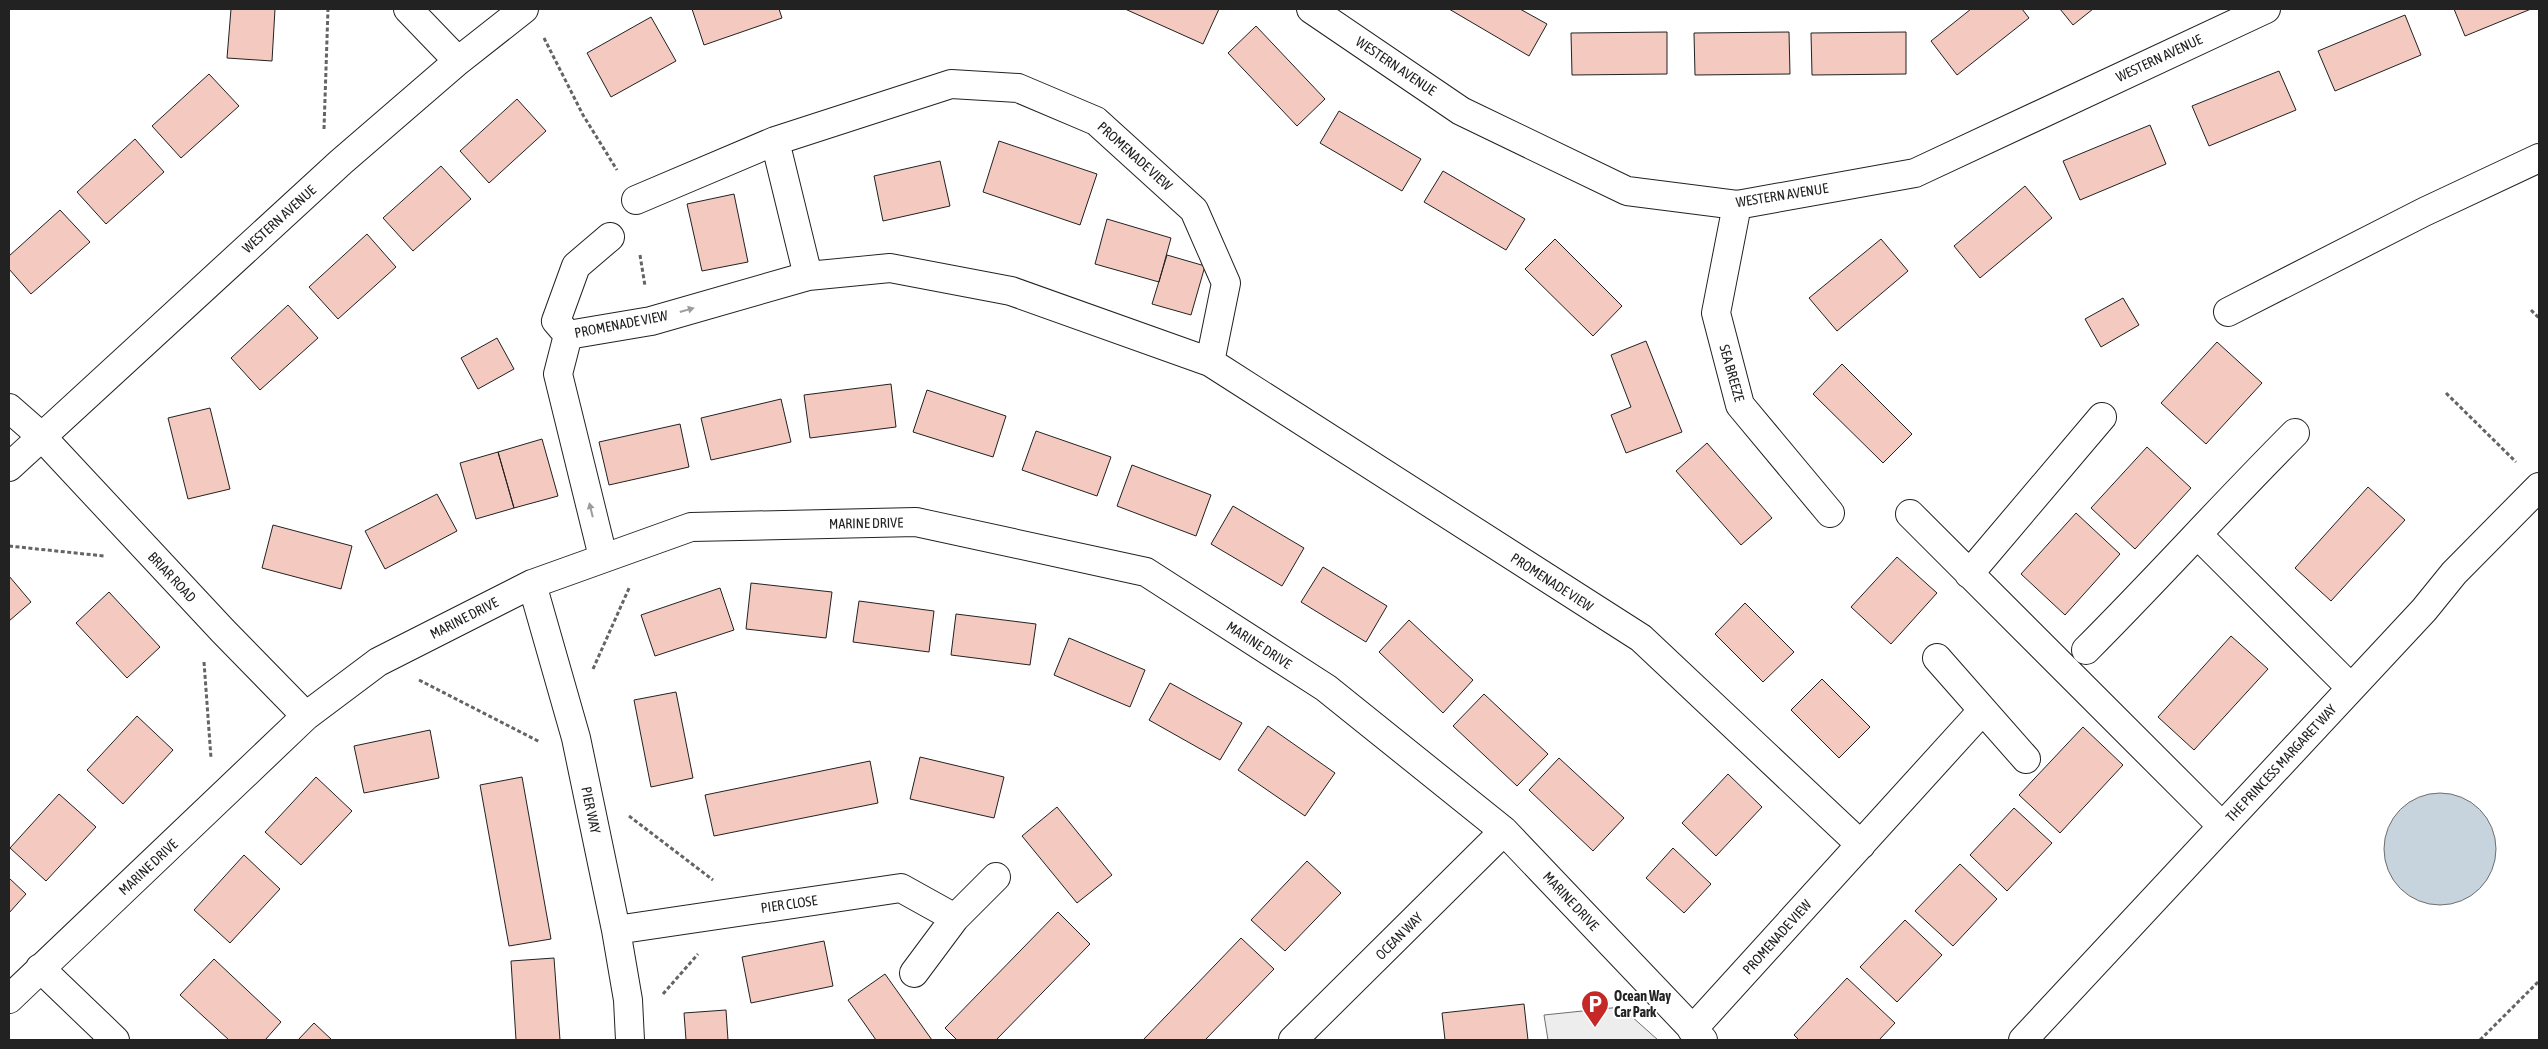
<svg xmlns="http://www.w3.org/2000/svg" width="2548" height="1049" font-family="'Asap Condensed',sans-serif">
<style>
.parking{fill:#ededed;stroke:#6f6f6f}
.water{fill:#c7d3dd;stroke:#6f6f6f}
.building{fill:#f3c9c0;stroke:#222}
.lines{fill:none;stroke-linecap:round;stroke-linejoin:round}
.minor-casing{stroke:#222;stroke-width:30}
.path{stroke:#646464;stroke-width:3;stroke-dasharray:4 2.5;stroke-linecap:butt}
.minor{stroke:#fff;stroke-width:28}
.oneway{fill:#9c9c9c}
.labels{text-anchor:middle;stroke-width:4;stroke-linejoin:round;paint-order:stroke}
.street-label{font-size:14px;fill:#222;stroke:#fff}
.poi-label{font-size:14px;font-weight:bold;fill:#222;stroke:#fff;text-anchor:start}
</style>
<rect width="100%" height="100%" fill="#fff"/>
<path class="parking" d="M1621,1007L1658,1040H1548L1544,1015Z"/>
<path class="water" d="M2384 849a56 56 0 1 1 112 0a56 56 0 1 1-112 0Z"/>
<path class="building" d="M231,9H275L272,61L227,58Z
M692,9H779L782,18L704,45Z
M1125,9H1219L1203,44Z
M1449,9H1520L1547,24L1529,56Z
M1971,9H2022L2029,18L1957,75L1931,41Z
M2060,9H2093L2073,25Z
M2454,9H2531L2465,36Z
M2405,15L2421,55L2335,91L2318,51Z
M651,17L676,61L611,97L587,53Z
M1256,26L1325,99L1297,126L1228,53Z
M1667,32V74L1572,75L1571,33Z
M1789,32L1790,74L1695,75L1694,33Z
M1906,32V74L1812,75L1811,33Z
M2279,71L2296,110L2209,146L2192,106Z
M209,74L239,106L181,158L152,126Z
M517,99L546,131L489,183L460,151Z
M1339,111L1421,159L1402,191L1320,143Z
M2150,125L2166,164L2080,200L2063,161Z
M135,139L164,172L106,224L77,192Z
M999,141L1097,174L1080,225L983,192Z
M940,161L950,206L883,221L874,176Z
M441,166L471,199L413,251L383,218Z
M1443,171L1525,219L1506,250L1424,202Z
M2025,186L2052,218L1980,278L1954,246Z
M734,194L748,262L702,271L687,204Z
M60,210L90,242L31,294L9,269V256Z
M1107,219L1171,238L1159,282L1095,264Z
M367,234L396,267L338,319L309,287Z
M1555,239L1622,306L1593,336L1525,269Z
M1881,239L1908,271L1837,331L1809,298Z
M1167,255L1205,266L1191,315L1152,304Z
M2123,298L2139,325L2101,347L2085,319Z
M288,305L318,338L260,390L231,358Z
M497,338L514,369L478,389L461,358Z
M1646,341L1682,432L1626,453L1611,415L1631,407L1611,355Z
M2217,342L2262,383L2206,444L2161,403Z
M1842,364L1912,434L1883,463L1813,394Z
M891,384L896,427L810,438L804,395Z
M927,390L1006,416L993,457L913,432Z
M781,399L791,442L711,460L701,418Z
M210,408L230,489L188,499L168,418Z
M680,424L689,467L609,485L599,442Z
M1036,431L1111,457L1097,496L1022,470Z
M542,439L558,496L514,508L498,452Z
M1707,443L1772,518L1741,545L1676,471Z
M2147,447L2191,488L2135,549L2091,508Z
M498,452L514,508L476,519L460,463Z
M1132,465L1211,495L1196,536L1117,506Z
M2368,487L2405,520L2331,601L2295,568Z
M437,494L457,531L385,569L365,531Z
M1233,506L1304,548L1282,586L1211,544Z
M2076,513L2120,554L2065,615L2021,574Z
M273,525L352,546L341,589L262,568Z
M1897,557L1937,593L1891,644L1851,607Z
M1323,567L1387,606L1366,642L1301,602Z
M9,576L31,602L9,621Z
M751,583L832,592L826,638L746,629Z
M720,588L734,630L655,656L641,615Z
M109,592L160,647L127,678L76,623Z
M859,601L934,611L929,652L853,642Z
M1745,603L1794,652L1763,682L1715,634Z
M956,614L1036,624L1030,665L951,655Z
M1409,620L1473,680L1443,713L1379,652Z
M2231,636L2268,669L2194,750L2158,717Z
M1069,638L1145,670L1130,707L1054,675Z
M1822,679L1870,727L1839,758L1791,710Z
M1170,683L1242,723L1220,760L1149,720Z
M676,692L693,778L651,787L634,700Z
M1484,694L1548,754L1517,786L1453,726Z
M137,716L173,750L123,804L87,770Z
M1268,726L1335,773L1305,816L1238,770Z
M2083,727L2123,765L2060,833L2019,795Z
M430,730L439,778L364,793L354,746Z
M920,757L1004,777L994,818L910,799Z
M1559,758L1624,818L1593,851L1529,790Z
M870,761L878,803L714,836L705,795Z
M1728,774L1762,807L1716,856L1682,823Z
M316,777L352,811L301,865L265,832Z
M522,777L551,939L509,946L480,785Z
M59,794L96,827L46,881L10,848Z
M1057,807L1112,875L1077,903L1022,836Z
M2014,808L2052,843L2007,891L1970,855Z
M1673,848L1711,884L1684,913L1646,878Z
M244,855L280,889L230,943L194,910Z
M1307,861L1341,893L1285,951L1251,920Z
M1960,864L1997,899L1953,946L1915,911Z
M9,878L26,894L9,913Z
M1058,912L1090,944L996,1040H957L945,1028Z
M1905,920L1942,955L1897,1002L1860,967Z
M1241,938L1274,969L1205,1040H1143Z
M824,941L833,986L751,1003L742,957Z
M554,958L560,1040H516L511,961Z
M214,959L281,1022L265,1040H229L180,995Z
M885,974L932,1040H876L848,1000Z
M1847,978L1895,1023L1879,1040H1799L1794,1035Z
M1524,1004L1528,1040H1445L1442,1013Z
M726,1010L728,1040H686L684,1013Z
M314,1023L332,1040H298Z"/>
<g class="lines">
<g class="minor-casing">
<path id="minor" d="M408,9L458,61
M1311,9L1461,111L1627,191L1737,205L1915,173L2266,9
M775,141L808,276
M636,200L775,141L951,84L1018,88L1096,121L1194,210L1226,283L1210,362
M1737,205L1716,313L1740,405L1830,513
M2228,312L2424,212L2539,158
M568,335L556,321L576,266L610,237
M9,408L41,436L223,631L306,716
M9,467L341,162L458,61L524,9
M1910,514L2222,826
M2198,535L2351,688
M603,557L558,374L568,335L651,321L808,276L890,268L1011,291L1210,362L1641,638L1861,845
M1969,574L2102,417
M532,584L576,738L616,930L628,1000L630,1040
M2086,650C2157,579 2224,504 2295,433
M1937,658L2026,759
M616,930L901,888L955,918
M40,968L115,1040
M914,973L955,918L996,877
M9,999L306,716L378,662L532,584L691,527L916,522L1146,572L1326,688L1504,831L1703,1040
M1692,1030L1982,711
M1293,1040L1504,831
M2023,1040L2424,610L2454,573L2539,487"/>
</g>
<path class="path" d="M544,38L583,115L617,170
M324,129L328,9
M640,255L645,286
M2531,310L2539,318
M2446,393L2516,462
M9,546L104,556
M204,662L211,758
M593,669L630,586
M419,680L540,742
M629,816L713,880
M663,994L698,954
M2480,1040L2539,981"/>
<use href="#minor" class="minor"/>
</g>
<defs><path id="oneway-solid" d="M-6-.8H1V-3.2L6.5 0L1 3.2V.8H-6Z" transform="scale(1.25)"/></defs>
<g class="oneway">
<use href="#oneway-solid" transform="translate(687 310) rotate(-16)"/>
<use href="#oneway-solid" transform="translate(591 510) rotate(-104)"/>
</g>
<defs>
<g id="parking-pin" transform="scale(1.4375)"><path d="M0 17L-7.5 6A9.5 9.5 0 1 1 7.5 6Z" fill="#c62828" stroke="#fff"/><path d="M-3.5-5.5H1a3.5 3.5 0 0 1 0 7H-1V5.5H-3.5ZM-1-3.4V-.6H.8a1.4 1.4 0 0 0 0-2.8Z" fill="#fff"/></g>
</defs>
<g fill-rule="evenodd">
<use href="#parking-pin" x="1595" y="1004"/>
</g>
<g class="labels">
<g class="street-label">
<text transform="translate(2159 58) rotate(-25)" y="5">WESTERN AVENUE</text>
<text transform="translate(1396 66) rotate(34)" y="5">WESTERN AVENUE</text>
<text transform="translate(1135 156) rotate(42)" y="5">PROMENADE VIEW</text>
<text transform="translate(1782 195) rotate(-9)" y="5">WESTERN AVENUE</text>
<text transform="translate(279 219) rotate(-42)" y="5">WESTERN AVENUE</text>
<text transform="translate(621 324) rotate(-11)" y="5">PROMENADE VIEW</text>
<text transform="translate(1732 373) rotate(74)" y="5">SEA BREEZE</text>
<text transform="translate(866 523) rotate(-1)" y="5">MARINE DRIVE</text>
<text transform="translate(172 577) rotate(47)" y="5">BRIAR ROAD</text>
<text transform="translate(1552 582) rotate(33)" y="5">PROMENADE VIEW</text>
<text transform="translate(464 618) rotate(-27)" y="5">MARINE DRIVE</text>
<text transform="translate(1259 645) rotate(33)" y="5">MARINE DRIVE</text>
<text transform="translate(2281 763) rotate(-47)" y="5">THE PRINCESS MARGARET WAY</text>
<text transform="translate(591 810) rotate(78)" y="5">PIER WAY</text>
<text transform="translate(148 867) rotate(-43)" y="5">MARINE DRIVE</text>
<text transform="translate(1571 901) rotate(47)" y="5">MARINE DRIVE</text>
<text transform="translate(789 904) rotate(-8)" y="5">PIER CLOSE</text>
<text transform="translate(1399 936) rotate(-45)" y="5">OCEAN WAY</text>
<text transform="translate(1777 937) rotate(-48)" y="5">PROMENADE VIEW</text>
</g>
<g class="poi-label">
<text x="1614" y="1001">Ocean Way<tspan x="1614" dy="16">Car Park</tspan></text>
</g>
</g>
<rect width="2548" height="1049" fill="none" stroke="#222222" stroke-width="20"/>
</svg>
